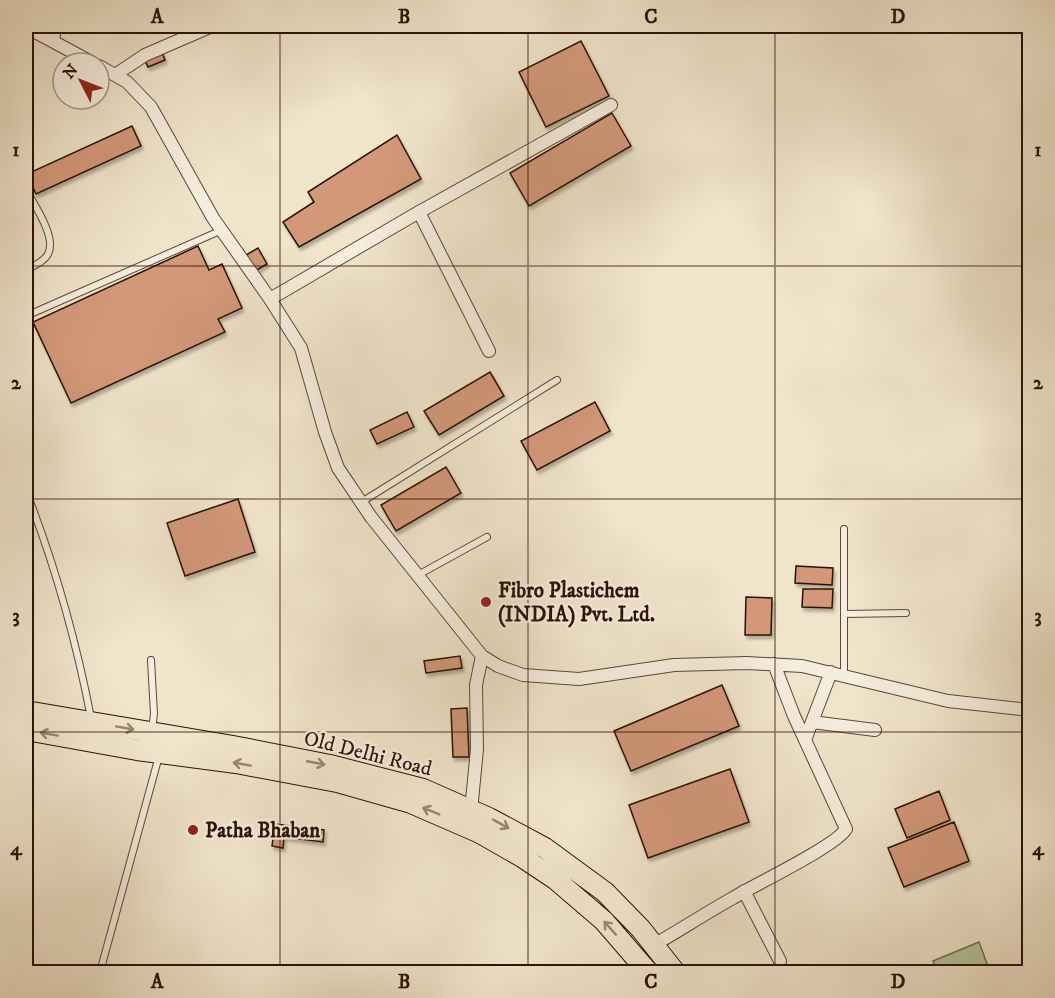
<svg xmlns="http://www.w3.org/2000/svg" width="1055" height="998" font-family="'IM FELL DW Pica',serif">
<style>
.green{fill:#b4c59c;stroke:#706c51;stroke-width:1.5}
.building{fill:#d29879;stroke:#2b1206;stroke-width:1.5;filter:url(#shadow)}
.lines{fill:none;stroke-linecap:round;stroke-linejoin:round}
.service-casing{stroke:#5c4637;stroke-width:8}
.minor-casing{stroke:#5c4637;stroke-width:14}
.primary-casing{stroke:#2b1206;stroke-width:22}
.service{stroke:#f5eddd;stroke-width:6}
.minor{stroke:#f5eddd;stroke-width:12}
.primary{stroke:#f0e4cb;stroke-width:20}
.oneway{stroke:#978672}
.grid{fill:none;stroke:#2b1206;stroke-width:1.5;stroke-opacity:0.55}
.poi-dot{fill:#8f2418;stroke:#f5eddd;stroke-width:2}
.labels{text-anchor:middle;stroke-width:4.5;stroke-linejoin:round;paint-order:stroke}
.poi-label{font-size:21px;font-weight:bold;fill:#2b1206;stroke:#f5eddd;text-anchor:start}
.street-label{font-size:21px;fill:#2b1206;stroke:#f5eddd}
.neatline{fill:none;stroke:#2b1206;stroke-width:2}
.grid-label{font-size:20px;text-anchor:middle;font-weight:bold;fill:#2b1206}
</style>
<defs>
<filter id="shadow"><feDropShadow dx="2" dy="3.5" stdDeviation="1.5" flood-color="#0004"/></filter>
</defs>
<rect width="100%" height="100%" fill="#f0e4cb"/>
<filter id="stains"><feTurbulence type="fractalNoise" baseFrequency=".00333" numOctaves="4"/><feColorMatrix values="0 0 0 0 .2 0 0 0 0 .09 0 0 0 0 .02 0 0 0 .5 -.17"/></filter>
<radialGradient id="worn" r=".72"><stop offset=".6" stop-color="#630" stop-opacity="0"/><stop offset="1" stop-color="#630" stop-opacity=".3"/></radialGradient>
<path class="green" d="M979,942L990,972H937L933,961Z"/>
<path class="building" d="M581,41L609,96L546,127L519,72Z
M161,50L165,60L148,67L144,58Z
M612,113L631,146L529,206L510,173Z
M132,126L141,146L36,194L27,174Z
M397,135L421,179L299,247L283,222L314,202L308,192Z
M198,246L209,270L222,264L242,308L218,319L225,332L71,403L33,322Z
M258,248L267,264L255,271L246,255Z
M490,372L504,396L439,435L424,411Z
M595,402L610,431L537,470L521,441Z
M407,412L414,427L377,444L370,430Z
M446,467L461,493L396,531L381,505Z
M238,499L255,552L185,576L167,523Z
M796,566L833,568L832,585L795,583Z
M803,589H833L832,608L802,607Z
M746,597L772,598L771,635H745Z
M460,656L462,668L426,673L424,661Z
M722,685L739,726L631,771L614,731Z
M467,708L469,757H453L451,709Z
M730,769L749,822L648,858L629,805Z
M939,791L950,820L907,838L895,809Z
M954,822L969,861L904,887L888,848Z
M275,824L324,830L323,842L284,837L283,848L272,846Z"/>
<g class="lines">
<g class="service-casing">
<path id="service" d="M26,189C34,205 57,237 48,254C44,262 33,266 26,270
M26,316L222,230
M26,491C55,565 76,640 91,718
M360,503L557,380
M418,575L487,537
M844,614L906,613
M151,660L154,714L152,729
M844,674V529
M100,972L159,756"/>
</g>
<g class="minor-casing">
<path id="minor" d="M26,27L93,63
M53,41L55,26
M99,66L127,82L151,107L213,218L270,299L301,348L325,432L338,468L371,517L482,656L498,666L523,675L579,679L674,665L747,663L802,666L948,701L1030,710
M115,75L145,55L212,26
M419,212L489,351
M270,299L419,212L611,105
M812,722L875,730
M805,740L831,672
M471,811L477,749L476,685L482,656
M744,891L780,961
M654,945C680,930 706,913 733,898C754,885 836,846 846,829L794,716L774,664"/>
</g>
<g class="primary-casing">
<path id="primary" d="M26,711L233,746L330,765L423,789L489,818L545,848L605,892L641,929L675,972
M26,730L137,750L236,763L337,782L411,803L480,833L522,857L555,879L604,921L648,972"/>
</g>
<use href="#service" class="service"/>
<use href="#minor" class="minor"/>
<use href="#primary" class="primary"/>
</g>
<defs><path id="oneway-shaft" d="M-6 0H5M1.5-3L5.5 0L1.5 3" fill="none" stroke-width="1.6" stroke-linecap="round" stroke-linejoin="round" transform="scale(1.5)"/></defs>
<g class="oneway">
<use href="#oneway-shaft" transform="translate(125 728) rotate(10)"/>
<use href="#oneway-shaft" transform="translate(49 734) rotate(-170)"/>
<use href="#oneway-shaft" transform="translate(316 763) rotate(11)"/>
<use href="#oneway-shaft" transform="translate(242 764) rotate(-170)"/>
<use href="#oneway-shaft" transform="translate(431 811) rotate(-158)"/>
<use href="#oneway-shaft" transform="translate(501 824) rotate(29)"/>
<use href="#oneway-shaft" transform="translate(610 928) rotate(-132)"/>
</g>
<path class="grid" d="M280,26V972M528,26V972M775,26V972M26,266H1030M26,499H1030M26,732H1030"/>
<g class="poi-dot">
<circle cx="486" cy="602" r="6"/>
<circle cx="193" cy="830" r="6"/>
</g>
<g class="labels">
<g class="poi-label">
<text x="498" y="597">Fibro Plastichem<tspan x="498" dy="24">(INDIA) Pvt. Ltd.</tspan></text>
<text x="205" y="837">Patha Bhaban</text>
</g>
<g class="street-label">
<text transform="translate(368 753) rotate(14)" y="7">Old Delhi Road</text>
</g>
</g>
<rect width="1055" height="998" fill="none" stroke="#f0e4cb" stroke-width="66"/>
<g transform="translate(81 81) rotate(312)"><circle r="28" fill="#f5eddd" stroke="#a49587" stroke-width="1.5"/>
<path d="M0-4.5L10 22L0 15L-10 22Z" fill="#8f2418"/>
<text y="-9" font-size="16" font-weight="bold" text-anchor="middle" fill="#2b1206">N</text>
</g>
<rect x="33" y="33" width="989" height="932" class="neatline"/>
<g class="grid-label">
<text x="157" y="23">A</text>
<text x="404" y="23">B</text>
<text x="651" y="23">C</text>
<text x="898" y="23">D</text>
<text x="16" y="156">1</text>
<text x="1038" y="156">1</text>
<text x="16" y="389">2</text>
<text x="1038" y="389">2</text>
<text x="16" y="622">3</text>
<text x="1038" y="622">3</text>
<text x="16" y="855">4</text>
<text x="1038" y="855">4</text>
<text x="157" y="988">A</text>
<text x="404" y="988">B</text>
<text x="651" y="988">C</text>
<text x="898" y="988">D</text>
</g>
<rect width="100%" height="100%" filter="url(#stains)"/>
<rect width="100%" height="100%" fill="url(#worn)"/>
</svg>
